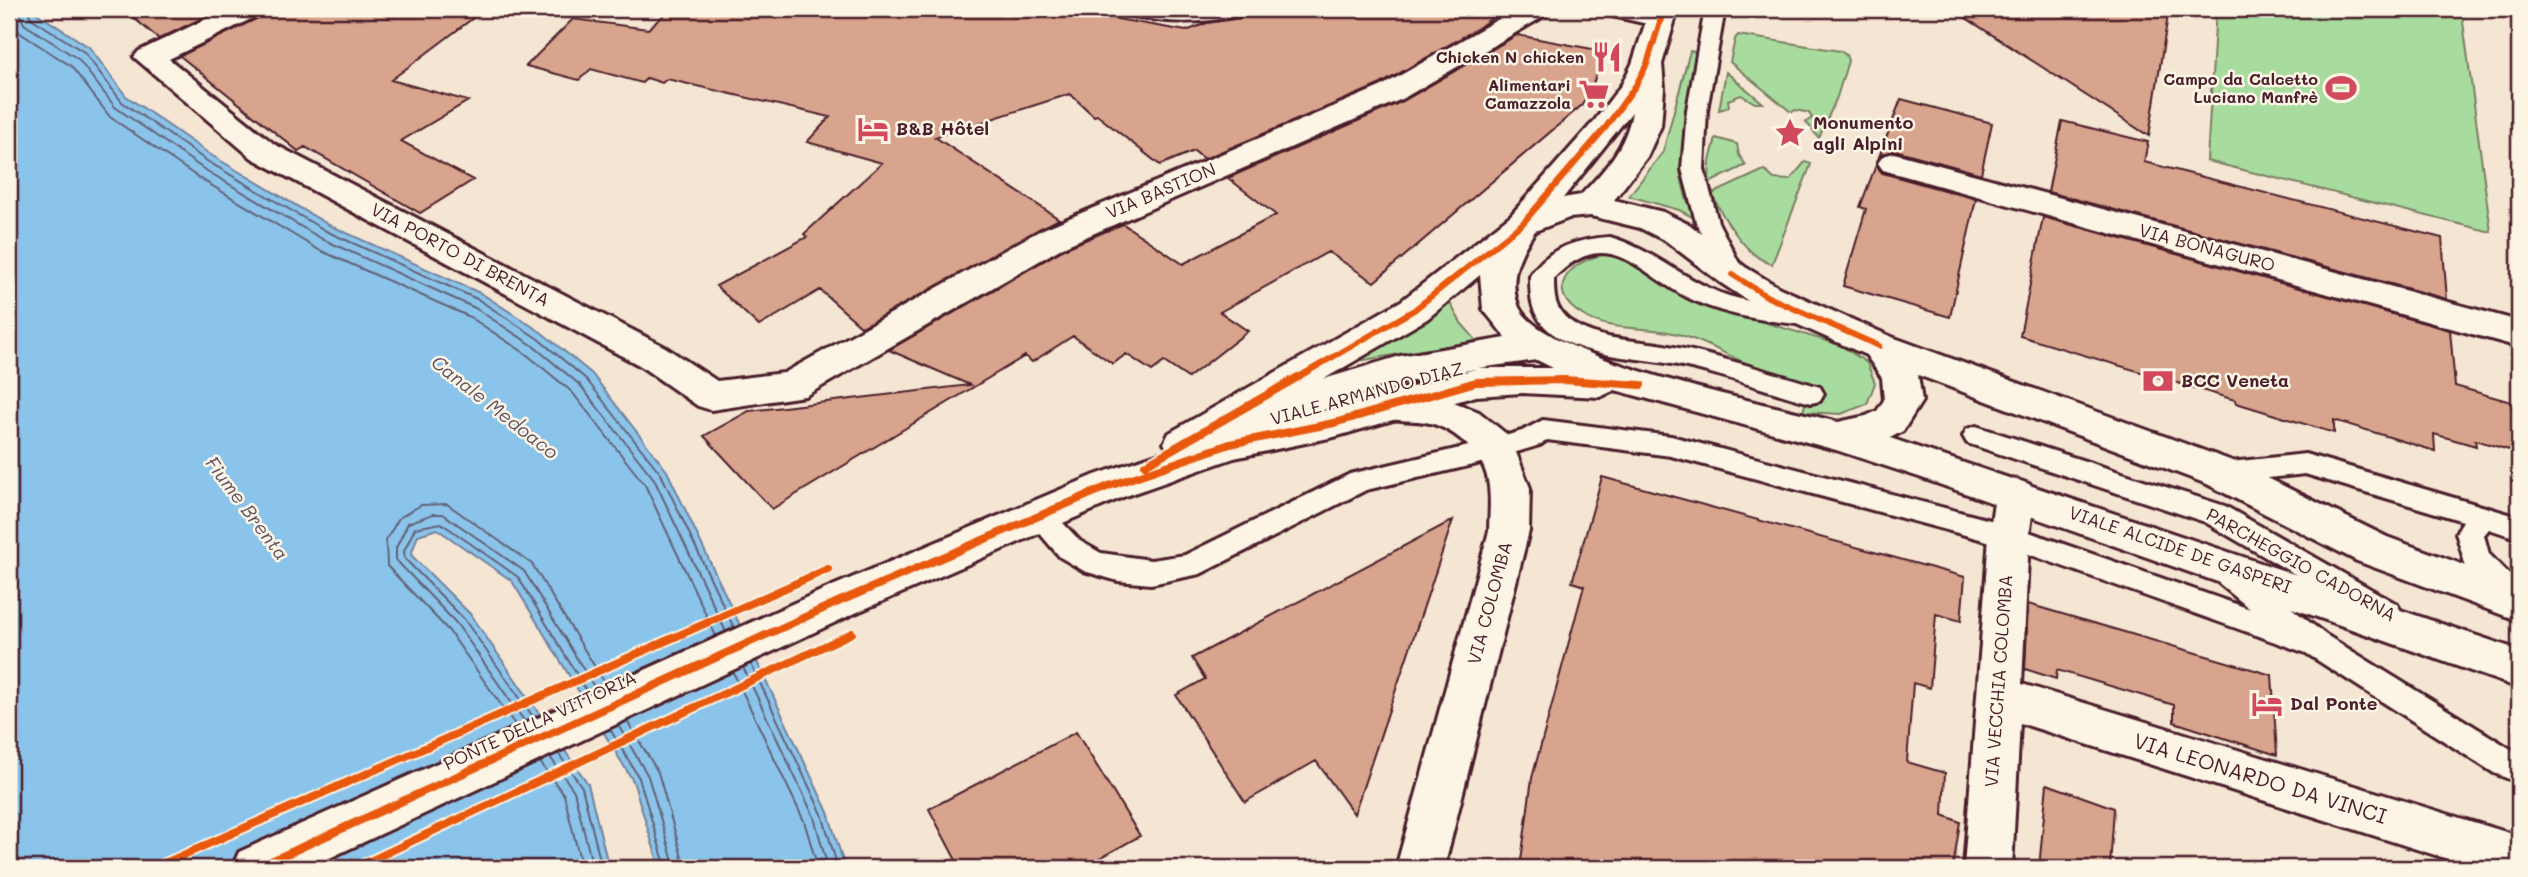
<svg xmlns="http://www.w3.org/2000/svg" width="2528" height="877" font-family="Mali,sans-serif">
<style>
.green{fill:#a8dc9e;stroke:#797e64;stroke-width:2}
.water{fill:#8bc4ea;stroke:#71829e;stroke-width:2}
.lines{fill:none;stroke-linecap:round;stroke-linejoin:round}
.shore{stroke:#646177;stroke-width:2}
.building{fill:#d8a48d;stroke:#4a1f2b;stroke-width:2}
.service-casing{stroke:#4a1f2b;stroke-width:6}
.minor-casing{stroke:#4a1f2b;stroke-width:6}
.secondary-casing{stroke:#4a1f2b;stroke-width:6}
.service{fill:#fcf5e5;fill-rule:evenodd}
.minor{fill:#fcf5e5;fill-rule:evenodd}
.secondary{fill:#fcf5e5;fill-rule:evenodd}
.cycleway-far1-casing{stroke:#fcf5e5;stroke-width:10}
.cycleway-casing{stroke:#fcf5e5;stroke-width:12}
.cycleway-far1{stroke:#e8590c;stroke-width:6}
.cycleway{stroke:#e8590c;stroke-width:8}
.labels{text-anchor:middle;stroke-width:5;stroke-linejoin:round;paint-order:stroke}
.far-poi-label{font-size:16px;font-weight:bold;fill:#4a1f2b;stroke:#fcf5e5;text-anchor:end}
.poi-label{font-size:18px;font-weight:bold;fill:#4a1f2b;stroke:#fcf5e5;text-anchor:start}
.street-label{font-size:18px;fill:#4a1f2b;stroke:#fcf5e5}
.water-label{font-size:19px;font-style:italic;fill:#5e5164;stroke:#fcf5e5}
.near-street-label{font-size:21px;fill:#4a1f2b;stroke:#fcf5e5}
</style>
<rect width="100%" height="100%" fill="#f5e5d3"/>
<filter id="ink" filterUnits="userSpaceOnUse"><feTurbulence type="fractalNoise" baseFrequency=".0143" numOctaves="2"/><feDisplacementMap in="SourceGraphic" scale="14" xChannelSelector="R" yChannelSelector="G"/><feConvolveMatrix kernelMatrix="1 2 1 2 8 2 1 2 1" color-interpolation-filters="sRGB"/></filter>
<g filter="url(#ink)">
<path class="green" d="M2216,9H2435L2462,14L2491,232L2207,161Z
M1738,35L1840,51L1846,55L1848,61L1837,97L1819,138L1806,122L1812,118L1809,113L1796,110L1791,112L1730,62L1735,39Z
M1690,51L1701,53L1680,172L1686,198L1696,219L1679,210L1629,196L1663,152Z
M1726,72L1763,103H1755L1741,95L1728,100L1729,107L1719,110Z
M1716,138L1737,144L1739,155L1746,165L1709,183L1710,161Z
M1805,162L1811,164L1772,264C1747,258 1722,216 1712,194L1764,170L1774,179L1790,180Z
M1612,254L1647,268L1717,308L1840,345L1867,363L1875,383L1867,404L1841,414L1803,412L1810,384C1792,378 1772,373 1753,366C1730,357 1708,343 1684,336C1653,325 1613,333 1584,316C1539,290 1573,256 1612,254Z
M1450,303L1461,323L1477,341L1358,361Z"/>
<path class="water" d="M9,9H30L89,47L126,96L211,155L329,225L482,294L541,332L592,374L667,471L828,812L845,868H660L633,781L512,581L437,529L418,535L411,555L470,614L588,784L609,868H9Z"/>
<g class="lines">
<path class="shore" d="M18,9L24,24L78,59L115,107L202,168L322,239L475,308L532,345L580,385L654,479L726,632
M27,9L31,18L84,52L122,102L207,161L326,231L479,300L537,338L586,379L661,474L734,628
M9,17L20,33L71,66L110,117L196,176L317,249L470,317L526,354L572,392L645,485L716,636
M751,664L822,814L838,868
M743,667L814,817L828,868
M733,672L804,821L818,868
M534,718L464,619L405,559L404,551L415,528L441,523L518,577L588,693
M627,721L658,772L685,868
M525,722L457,624L396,560V548L408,523L433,514H443L524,571L596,690
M618,725L648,776L675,868
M516,726L449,631L387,566L386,540L399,518L421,505L447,504L532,564L606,685
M610,729L639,778L666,868
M558,753L582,787L602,868
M550,757L574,791L593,868
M540,762L564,795L582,868"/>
</g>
<path class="building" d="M123,9H221L159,39Z
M266,9H485L391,80L468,101L401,141L473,180L420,213L305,147L298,151L180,56L260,17Z
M671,9H1060L1186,31L1207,23L1241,18L1247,9H1504L1478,28L1379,85L1204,159L1194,151L1160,165L1097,115L1094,116L1070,94L935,137L1059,219L862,327L820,290L759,326L716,286L807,237L804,234L882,163L807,142L830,117L667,79L662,83L647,78L642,83L591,69L579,80L526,66L573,19L648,29Z
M1952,9H2169L2149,136Z
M1517,35L1603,51L1593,84L1582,105L1374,282L1328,252L1220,312L1248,331L1188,378L1164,362L1152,371L1126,354L1113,364L1073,336L1032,362L1025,356L772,509L704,436L749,411L970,385L889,350L1066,248L1123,224L1183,264L1276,215L1228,178L1403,101Z
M1901,99L1992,123L1981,174L1895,150L1879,157Z
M2062,121L2148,142L2144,162L2442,238L2447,299L2048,192Z
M1876,165L1882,173L1976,199L1950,317L1843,286L1866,209L1860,207Z
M2043,217L2450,330L2455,386L2511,402V407L2519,410V453L2475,440L2476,446L2434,434L2435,451L2334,420V433L2236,403L2235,400L2020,336Z
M1602,477L1965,577L1961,621L1936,614L1930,688L1913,683L1907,762L1945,773L1943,815L1960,822L1953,868H1520L1532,778L1584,586L1572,582Z
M1453,520L1354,814L1316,761L1245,802L1176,695L1205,679L1192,658Z
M2028,604L2272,675L2277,755L2174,722V705L2057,670L2056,679L2025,669Z
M1076,732L1140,836L1082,868H960L929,809Z
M2047,784L2114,808L2110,868H2039Z"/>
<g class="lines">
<g class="service-casing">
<path id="service" d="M1705,9H1725L1707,110L1704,169L1718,222L1745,275L1741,281L1733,283L1725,281L1696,222L1682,169L1687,110Z
M1610,237C1648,248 1676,273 1711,289C1741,303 1774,305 1806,309L1815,311L1818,317L1815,323L1806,325C1768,321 1731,317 1695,301C1641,278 1611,220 1554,278C1554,296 1554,309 1570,321C1598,342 1636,339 1669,346C1719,356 1770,372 1820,387L1824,394L1820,401L1811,403C1766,391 1711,370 1666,363C1631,357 1582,356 1552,333C1531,316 1530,300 1530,276C1548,247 1578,239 1610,237Z
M1543,420L1671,436L2009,525L2250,609L2215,580L2211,572L2215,564L2225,560L2235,564L2326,635L2519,754V783L2494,773L2306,653L2006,546L1671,456L1547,440L1540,445L1477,464L1366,490L1200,574L1151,584L1118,581L1084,571L1060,557L1024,515L1028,507L1038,504L1048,507L1080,541L1101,553L1151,560L1185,555L1350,474L1477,444L1522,431Z
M1976,426L2225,506L2397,604L2402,613L2397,622L2387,625L2377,622L2205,522L1967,443L1963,436L1967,429Z
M2305,454L2519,517V539L2489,529L2484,535L2489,554L2519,584V614L2509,610L2466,567L2456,533L2463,521L2305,474L2221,483L2212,480L2208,473L2212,466L2221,463Z"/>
</g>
<g class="minor-casing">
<path id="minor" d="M227,9H263L259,15L169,59L274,144L665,347L717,381L784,373L1041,230L1380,87L1516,9H1550L1546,15L1402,99L1065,246L805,396L711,410L698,406L639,365L252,158L134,57L139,51Z
M1125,9H1244L1240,15C1202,24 1167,24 1129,15Z
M1604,9H1658L1671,12L1675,18L1671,24L1661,27L1608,15Z
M1894,153L2519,321V347L1883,170L1878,163L1883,156Z
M1394,393L1433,395L1446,399L1479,412L1510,437L1530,488L1529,531L1444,868H1396L1489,531C1490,493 1495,468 1463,441C1454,433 1442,426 1430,423C1413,419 1397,422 1381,417L1375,407L1381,397Z
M2015,479L2029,484L2035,495L2029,536L2022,684L2519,836V868H2476L2020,723L2012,868H1964L1989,536L1995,495L2001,484Z"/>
</g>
<g class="secondary-casing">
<path id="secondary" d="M1650,9H1678L1662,64L1664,88L1661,126L1647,157L1614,200L1663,212L1690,225L1745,267L1780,288L1892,337L2235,462L2387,537L2519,585V621L2357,561L2207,484L1918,375L1922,401L1903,431L1890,438L2519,650V688L1919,477L1836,450L1615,390L1600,397L1522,393L1476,396L1334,437L1234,458L1123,497L853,614L308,868H232L239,852L823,590L1095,475L1168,450L1164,443L1169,433L1401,301L1511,215L1595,120L1622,84L1632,64ZM1632,112C1626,147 1605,170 1581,195L1563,198ZM1591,216L1640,228L1666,241L1721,283L1756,306L1866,355L1882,378L1884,400L1877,411L1866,416L1838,422C1779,406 1539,360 1518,305C1508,277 1520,253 1535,231L1569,218ZM1480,275L1483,309L1506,338L1400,356L1324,379L1427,319ZM1537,360L1553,368H1478ZM1475,369L1334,409L1321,411L1380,387Z"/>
</g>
<use href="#service" class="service"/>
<use href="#minor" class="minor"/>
<use href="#secondary" class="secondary"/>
<g class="cycleway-far1-casing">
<path id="cycleway-far1" d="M1139,9L1184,15L1230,9
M1733,275L1768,297L1879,346
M1295,379L1414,310L1523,223L1606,127L1636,85L1647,64L1664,9"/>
</g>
<g class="cycleway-casing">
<path id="cycleway" d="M1145,465L1298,377
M154,868L828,569
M256,868L838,602L1109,486L1230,444L1334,423L1476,382L1564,380L1641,385
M355,868L852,633"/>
</g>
<use href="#cycleway-far1" class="cycleway-far1"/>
<use href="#cycleway" class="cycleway"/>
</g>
</g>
<defs>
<g id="restaurant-bare" transform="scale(2.415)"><path d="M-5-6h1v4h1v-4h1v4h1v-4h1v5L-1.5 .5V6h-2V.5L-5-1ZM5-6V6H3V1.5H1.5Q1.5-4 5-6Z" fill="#d1495b" stroke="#fcf5e5" stroke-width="2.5" paint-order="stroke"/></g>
<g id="stadium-bare" transform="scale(2.415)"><path d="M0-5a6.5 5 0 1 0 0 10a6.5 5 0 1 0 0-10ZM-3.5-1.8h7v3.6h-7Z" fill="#d1495b" stroke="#fcf5e5" stroke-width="2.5" paint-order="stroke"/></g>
<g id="supermarket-bare" transform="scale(2.415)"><path d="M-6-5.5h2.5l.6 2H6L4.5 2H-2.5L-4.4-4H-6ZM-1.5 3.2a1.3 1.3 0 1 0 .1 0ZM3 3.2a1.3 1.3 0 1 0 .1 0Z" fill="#d1495b" stroke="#fcf5e5" stroke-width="2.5" paint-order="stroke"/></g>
<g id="hotel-bare" transform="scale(2.415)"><path d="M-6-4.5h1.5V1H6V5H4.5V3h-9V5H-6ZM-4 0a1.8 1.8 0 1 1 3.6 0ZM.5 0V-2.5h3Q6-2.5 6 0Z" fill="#d1495b" stroke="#fcf5e5" stroke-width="2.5" paint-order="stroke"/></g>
<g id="sight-bare" transform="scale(2.415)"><path d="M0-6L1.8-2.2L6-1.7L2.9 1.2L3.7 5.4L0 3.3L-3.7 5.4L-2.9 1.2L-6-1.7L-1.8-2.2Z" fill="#d1495b" stroke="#fcf5e5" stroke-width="2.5" paint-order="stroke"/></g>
<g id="bank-bare" transform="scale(2.415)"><path d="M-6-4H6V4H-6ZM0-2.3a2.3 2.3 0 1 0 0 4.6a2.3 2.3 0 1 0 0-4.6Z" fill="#d1495b" stroke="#fcf5e5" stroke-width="2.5" paint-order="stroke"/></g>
</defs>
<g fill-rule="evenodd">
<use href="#restaurant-bare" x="1607" y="57"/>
<use href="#stadium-bare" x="2341" y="88"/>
<use href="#supermarket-bare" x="1594" y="94"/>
<use href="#hotel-bare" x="873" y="129"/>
<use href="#sight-bare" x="1790" y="133"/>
<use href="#bank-bare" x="2158" y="381"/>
<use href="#hotel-bare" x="2267" y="704"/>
</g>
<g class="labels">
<g class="far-poi-label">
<text x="1584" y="63">Chicken N chicken</text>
<text x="2318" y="85">Campo da Calcetto<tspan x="2318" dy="18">Luciano Manfrè</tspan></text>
<text x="1571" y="91">Alimentari<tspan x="1571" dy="18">Camazzola</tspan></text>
</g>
<g class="poi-label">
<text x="1813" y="129">Monumento<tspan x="1813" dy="21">agli Alpini</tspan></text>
<text x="896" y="135">B&amp;B Hôtel</text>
<text x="2181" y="387">BCC Veneta</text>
<text x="2290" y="710">Dal Ponte</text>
</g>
<g class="street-label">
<text transform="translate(1161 191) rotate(-23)" y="6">VIA BASTION</text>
<text transform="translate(2207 248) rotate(15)" y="6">VIA BONAGURO</text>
<text transform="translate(460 255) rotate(28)" y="6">VIA PORTO DI BRENTA</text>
<text transform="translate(1367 394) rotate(-15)" y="6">VIALE ARMANDO DIAZ</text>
<text transform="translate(2180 550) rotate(19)" y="6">VIALE ALCIDE DE GASPERI</text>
<text transform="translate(2301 565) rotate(29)" y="6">PARCHEGGIO CADORNA</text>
<text transform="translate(1490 603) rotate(-75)" y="6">VIA COLOMBA</text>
<text transform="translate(1999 681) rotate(-86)" y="6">VIA VECCHIA COLOMBA</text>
<text transform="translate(540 721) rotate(-25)" y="6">PONTE DELLA VITTORIA</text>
</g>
<g class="water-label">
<text transform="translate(495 407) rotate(38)" y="7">Canale Medoaco</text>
<text transform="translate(247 508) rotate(53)" y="7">Fiume Brenta</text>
</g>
<g class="near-street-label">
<text transform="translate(2260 779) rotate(17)" y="7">VIA LEONARDO DA VINCI</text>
</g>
</g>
<rect width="2528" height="877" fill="none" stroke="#fcf5e5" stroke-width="35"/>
<rect x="18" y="18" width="2493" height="842" fill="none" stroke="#4a1f2b" stroke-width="2.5" filter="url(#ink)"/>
</svg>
